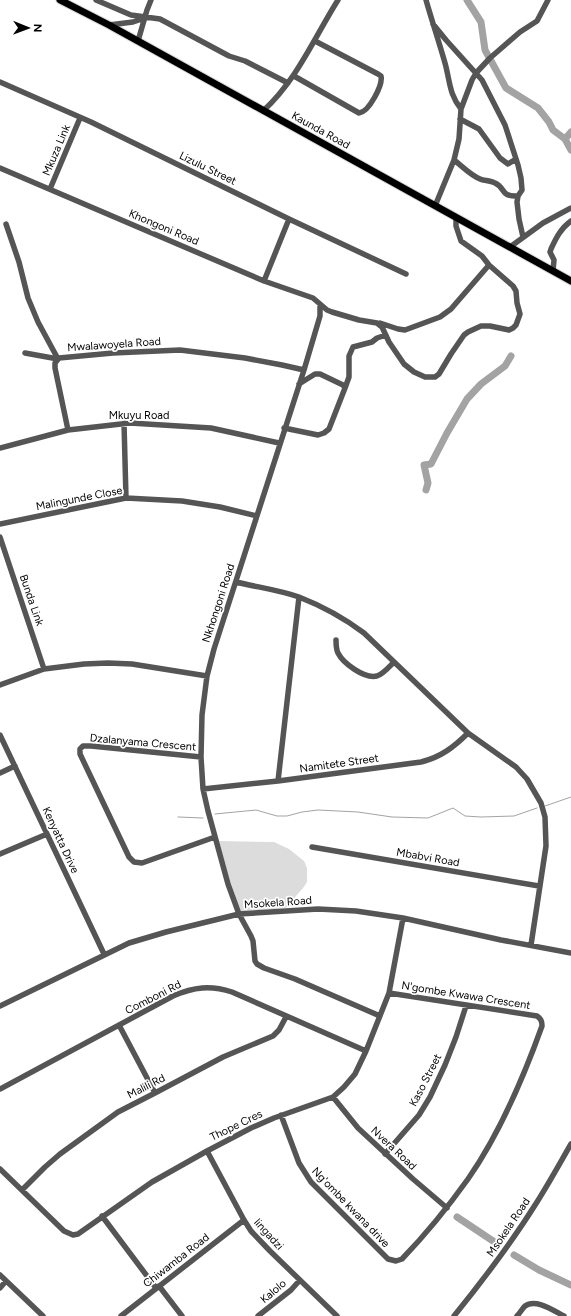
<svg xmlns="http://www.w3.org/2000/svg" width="571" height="1316" font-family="Figtree,sans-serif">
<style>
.green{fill:#dcdcdc}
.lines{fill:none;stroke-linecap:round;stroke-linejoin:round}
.stream{stroke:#a3a3a3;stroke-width:1}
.river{stroke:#a3a3a3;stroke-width:7}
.major-casing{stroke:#dbdbdb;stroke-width:9}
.minor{stroke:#555;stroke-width:5.5}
.major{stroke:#000;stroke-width:7}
.labels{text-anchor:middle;stroke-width:3.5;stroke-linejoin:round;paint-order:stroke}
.street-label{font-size:11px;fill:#000;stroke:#fff}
</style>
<rect width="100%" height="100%" fill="#fff"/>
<path class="green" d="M219,841L274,842L289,849L304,861L307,868V882L303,888L295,897L289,906L285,908L241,912L229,878Z"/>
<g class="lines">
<path class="stream" d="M545,806L571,797
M215,814L256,810L277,816H287L302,812L318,810L358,812L392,817L428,818L453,808L465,816L481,817L514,816L537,808
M178,817L203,818"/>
<path class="river" d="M467,0L481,22L485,50L506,88L538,108L549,122L553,130L565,139L571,150
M565,139L571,132
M426,490L428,483L424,465L431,464L447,433L467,399L481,384L505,366L511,356
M457,1217L496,1243
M514,1255L539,1270L571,1285"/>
<g class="major-casing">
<path id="major" d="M60,0L109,25L571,281"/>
</g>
<path class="minor" d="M96,0L131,15L160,19L229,56L245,61L288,83
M426,0C432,21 439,42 445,63C450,81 449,94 461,109
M433,24L446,40L482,80L505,125L518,165L521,178L522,190L518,196L517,202L519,219L523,237
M109,25L133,22L145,18
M138,41L147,10L151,0
M294,76L359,113C369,112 383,85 381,76L378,74L315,41
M0,82L91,122L289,219L406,274
M263,111C297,80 314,38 338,0
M460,119L479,129L500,158L508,164L516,159
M454,160C462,166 470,175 480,179C484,181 490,180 495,183C506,188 500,197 518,196
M0,168L264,281L313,298L327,310L332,312L359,320L377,323L382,327L389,342L404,364L414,372L425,377H435L439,374L451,354L464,335L468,332L481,326H490L509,330L513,328L516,325L520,314L517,303L516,291L513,286L489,265L482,256L461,241L456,226V219L457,218
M50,189L80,118
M435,206L454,160L459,139L461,109L472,80L476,73L490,58L520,32L537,21L548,0
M6,224L19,262L28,298L38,322L58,359
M510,247L543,223L571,208
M553,271L554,260L550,252L551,249C556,238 561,228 571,221
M264,281L289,219
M320,304V316L304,370L214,649L207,676L202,715L201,757L203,789L208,811L228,884L239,914L251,936L253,941L255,961L257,964L264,968L295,979L380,1016
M380,323L398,329L405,330L440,317L451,309L489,265
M25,353L58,359
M345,388L349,377V356L353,347L372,342L377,338L386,335
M124,423L126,498
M284,428L318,435L324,433L329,429L345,388L343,385L320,374H315L299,384
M68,430L55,368V363L59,358L113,353L180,350L245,358L282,365L304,370
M0,448L68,430L130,423L211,428L279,443
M0,524L126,498L182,501L220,507L257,516
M0,537L44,669
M236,582C256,587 279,590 299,597C322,606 344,618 364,633L468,733L516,767L527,779L541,803L545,817L546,846L531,945
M336,640C336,644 336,649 338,653C343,663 364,679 377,676C383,674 389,667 394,662
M0,685L44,669L84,664L108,663L132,664L207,676
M0,735L104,954
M201,757L91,746H83L80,749V754L129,857L134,862L142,863L215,837
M0,773L15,766
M278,781L299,597
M203,789L278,781L421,762C441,757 454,747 468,733
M312,847L539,886
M0,854L47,834
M0,1006L129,943L166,932L239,914L318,909L356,911L403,918L501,940L571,953
M119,1025L155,1093
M0,1089L173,996C194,987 210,985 232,992L366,1051
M333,1097L358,1128L413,1179L447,1208
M281,1115L299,1163L311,1182L388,1259L396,1261L402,1259C426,1234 448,1207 468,1179C500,1133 523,1079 542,1026C542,1021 541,1019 537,1016L389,993
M207,1151L244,1220L251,1231L270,1251L337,1316
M385,1154L419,1115L430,1097L445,1065L456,1037L466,1006
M0,1169L64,1231L73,1235L78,1234L152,1182L207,1151L251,1128L274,1118L333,1097L344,1087L355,1074L366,1051L389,993L403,918
M22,1190L45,1167L60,1154L118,1112L155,1093L223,1057L273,1036L279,1030L286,1017
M102,1216L156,1288
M0,1275L43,1316
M159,1286L182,1316
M0,1288L6,1281
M121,1316L244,1220
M258,1316L291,1290L300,1280
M454,1316C484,1279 512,1242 537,1202C549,1183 560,1163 571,1144
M517,1316C520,1313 522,1309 525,1306C536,1298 554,1311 564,1316"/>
<use href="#major" class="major"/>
</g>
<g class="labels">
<g class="street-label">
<text transform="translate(321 130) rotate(29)" y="4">Kaunda Road</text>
<text transform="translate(56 150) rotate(-67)" y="4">Mkuza Link</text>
<text transform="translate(208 168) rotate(26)" y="4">Lizulu Street</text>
<text transform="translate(164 227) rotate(23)" y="4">Khongoni Road</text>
<text transform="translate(114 344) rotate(-4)" y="4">Mwalawoyela Road</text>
<text x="139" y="419">Mkuyu Road</text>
<text transform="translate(79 498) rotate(-11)" y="4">Malingunde Close</text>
<text transform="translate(32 600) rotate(71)" y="4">Bunda Link</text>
<text transform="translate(218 603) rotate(-72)" y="4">Nkhongoni Road</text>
<text transform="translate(143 742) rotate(5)" y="4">Dzalanyama Crescent</text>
<text transform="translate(339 763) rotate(-8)" y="4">Namitete Street</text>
<text transform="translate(61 840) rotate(65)" y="4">Kenyatta Drive</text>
<text transform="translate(428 857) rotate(10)" y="4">Mbabvi Road</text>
<text transform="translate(278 902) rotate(-4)" y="4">Msokela Road</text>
<text transform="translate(466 995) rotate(9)" y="4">N'gombe Kwawa Crescent</text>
<text transform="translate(153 997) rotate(-27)" y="4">Comboni Rd</text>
<text transform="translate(425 1080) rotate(-63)" y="4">Kaso Street</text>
<text transform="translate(146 1086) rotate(-27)" y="4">Malili Rd</text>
<text transform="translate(236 1125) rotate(-26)" y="4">Thope Cres</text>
<text transform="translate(394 1148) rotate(43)" y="4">Nvera Road</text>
<text transform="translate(351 1207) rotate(46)" y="4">Ng'ombe kwana drive</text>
<text transform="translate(508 1227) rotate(-56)" y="4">Msokela Road</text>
<text transform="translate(269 1234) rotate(48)" y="4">lingadzi</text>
<text transform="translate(176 1260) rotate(-38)" y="4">Chiwamba Road</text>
<text transform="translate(273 1291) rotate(-40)" y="4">Kalolo</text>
</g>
</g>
<g transform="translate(28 28) rotate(91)" stroke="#ffffff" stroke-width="3" paint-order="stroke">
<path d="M0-3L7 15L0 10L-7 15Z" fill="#000000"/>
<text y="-6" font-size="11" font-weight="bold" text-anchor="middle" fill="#000000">N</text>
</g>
</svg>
